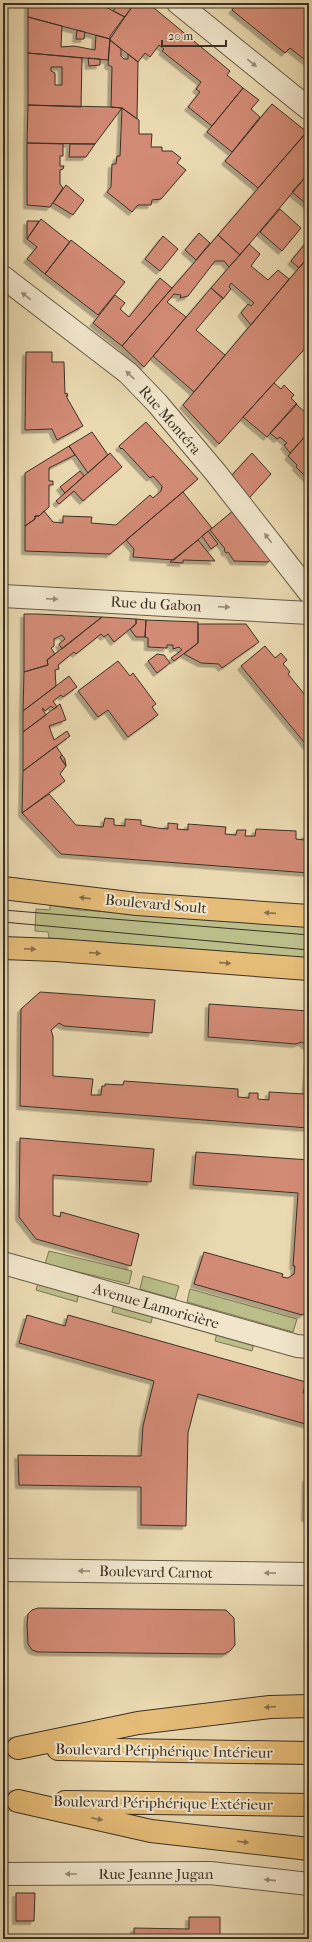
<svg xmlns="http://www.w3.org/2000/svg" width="312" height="1942" font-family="'IM FELL French Canon',serif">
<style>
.green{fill:#bbbe89;stroke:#7b7858}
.building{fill:#d38b76;stroke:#3b3126;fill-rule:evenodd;filter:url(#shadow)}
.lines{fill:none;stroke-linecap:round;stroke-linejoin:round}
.highway-tunnel{stroke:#c7b795;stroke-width:22;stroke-dasharray:22 11;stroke-linecap:butt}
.minor-casing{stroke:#675b49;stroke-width:24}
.major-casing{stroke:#3b3126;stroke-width:24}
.highway-casing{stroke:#3b3126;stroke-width:24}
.minor{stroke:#f1e6cc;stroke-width:22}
.major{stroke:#e5bc78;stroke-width:22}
.highway{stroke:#e5bc78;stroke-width:22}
.tram{stroke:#3b3126;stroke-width:1}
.oneway{fill:#968c79}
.oneway2{fill:#88704b}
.labels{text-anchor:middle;stroke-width:4;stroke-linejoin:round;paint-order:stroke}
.street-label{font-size:15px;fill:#3b3126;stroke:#f1e6cc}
</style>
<defs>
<filter id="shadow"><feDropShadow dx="-3.5" dy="3.5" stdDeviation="0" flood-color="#0004"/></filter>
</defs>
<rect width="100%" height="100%" fill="#ead9b1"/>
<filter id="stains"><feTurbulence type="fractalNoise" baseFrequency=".005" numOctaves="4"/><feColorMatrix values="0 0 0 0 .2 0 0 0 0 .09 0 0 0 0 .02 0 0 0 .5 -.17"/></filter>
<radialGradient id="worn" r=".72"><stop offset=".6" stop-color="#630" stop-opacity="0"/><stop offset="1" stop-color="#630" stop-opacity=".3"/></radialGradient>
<path class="green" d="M50,905L80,910L309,926V958L49,938L48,932L35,931L36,909L50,910Z
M49,1251L132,1271L129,1284L45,1264Z
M143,1276L179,1286L175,1299L140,1289Z
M40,1277L80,1288L77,1302L36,1290Z
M190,1289L297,1319L293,1332L187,1302Z
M115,1299L154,1310L151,1323L112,1312Z
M218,1329L255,1339L252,1351L215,1341Z"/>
<path class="building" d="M28,3H98L125,17L110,39L28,17Z
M115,3H135L125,17L113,11L116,7L114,4Z
M135,3H148L230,71L227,75L243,88L212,126L188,107L200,92L196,89L201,82L162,51L164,49L159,45L150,57L145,53L138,62L110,40V36Z
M235,3H304L309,7V63L290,48L285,53L264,36L232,10L237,4Z
M28,17L62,26L61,47L74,46L95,50L96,35L110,39L108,60L28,53Z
M77,30L85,32L84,39H76Z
M110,40L121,49V56L124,59H128V54L138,62L137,119L122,108L111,107L112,67L108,65Z
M28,53L82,58L81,107L28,105ZM51,67H62V85H55V73L51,71Z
M88,58L100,59V65L89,66Z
M243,88L259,100L251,109L260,117L232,152L207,132Z
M272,104L307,132L258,188L225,161Z
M28,105L111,107L122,108L95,144L27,143Z
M122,108L139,120V134H152L151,147H162V151H172L181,158L177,163L186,170L161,199L152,200L151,205H138L132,212L107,192L111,187L112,164H116L117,156H120Z
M309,129V173L240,255L218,235Z
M27,143L63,144V156H60V166H64L63,169L60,170V184L63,188L50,207L27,205Z
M70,144H95L86,157H69Z
M309,173V206L292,192Z
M66,185L84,200L73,215L53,203Z
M280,209L301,228L282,251L260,232Z
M41,219L70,242L45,274L27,259L37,247L27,239Z
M27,221H39L27,239Z
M199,233L210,243L196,260L185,250Z
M218,235L240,255L229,267L224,261H215L188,296L180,298L181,295L174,294L167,302L186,317L144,367L122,346Z
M163,236L178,249L160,271L145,259Z
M309,239V256L299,268L291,261Z
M71,240L125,282L98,315L45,274Z
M249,244L260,254L251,266L268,280L278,270L289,279L251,325L241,313L248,304L251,306L254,303L231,283L229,287L231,289L223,299L211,288Z
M309,256V344L219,444L183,405Z
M160,278L172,288L122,346L93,323L115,295L125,303L120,309L129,317Z
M211,288L223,298L196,330L225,355L194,392L153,356Z
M26,352H52V362H64L65,394L67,393L68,396H66L83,426L57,440L52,429L25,430Z
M274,383L281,389L284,385L294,395L291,398L297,404L267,437L243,417Z
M296,404L309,416V432L290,453L284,445L287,443L280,437L277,439L270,433Z
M146,422L198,479L110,554L25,551V526L35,519V516H39L44,511L53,522L63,523V516L92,517L91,523L116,525L150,495L153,498L161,491L162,486L153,476L150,478L122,448L121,449L119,446Z
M92,432L108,455L88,473L69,446Z
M309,432V480L296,467L297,465L288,456Z
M69,446L75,455L49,468V481H53V485H49V507L39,516H35V519L25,526V473Z
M110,453L122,467L83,501L74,491L59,504L56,501Z
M252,453L271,474L249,498L232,475Z
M80,471L84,476L65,493L60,487Z
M183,492L212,528L174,560L133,557L134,549L126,540Z
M234,510L272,559L268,562L234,561L228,552L226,553L224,550L225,549L210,530Z
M208,531L218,544L211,549L202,536Z
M198,540L215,561L183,560V563L170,562Z
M24,614H37L102,617L62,649L59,644L65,639L62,635L54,639V646L51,648L55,654L47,660L48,665L24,672Z
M102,617L136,619V624L114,642L108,634L104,637L101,634L76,654L74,652L58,665L59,669L55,670L56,686L23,711L24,672L48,665L47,660Z
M136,619L146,620L145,637H136L130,629L136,624Z
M146,620L198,622V643L174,661L171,658L182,650L179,647L173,649V645H167V648L148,647V638L145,637Z
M198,624H246L259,642L222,668L219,664L201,663L184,654L198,643Z
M265,646L275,658L281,653L287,660L283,664L290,672L288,674L309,700V748L241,666Z
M157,654L164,655L170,663L157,673L148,661Z
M118,661L130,676L133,673L156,704L152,707L158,715L128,737L108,710L98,717L78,691Z
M69,676L77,687L63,697L61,695L53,701L57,707L54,709L51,706L45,711L43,708L42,709L46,715L23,732V711Z
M60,704L66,720L49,726L54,740L67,731L70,736L23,771V732Z
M56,746L62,755L60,757L66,766L60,774L65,781L22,813L23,771Z
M62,755L65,759L66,766L60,757Z
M49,794L76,825L103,827L105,818L114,819V825L125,826V819L141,820V825L157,828L168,829V823L178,824L177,829L188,830V824L226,827L225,834L236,835L237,830H246L245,836H255L256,829L296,831V839L304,840L305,834L309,835V873L61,854L22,813Z
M40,992L155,1000L152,1033L64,1026L59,1023L51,1030L53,1036V1076L93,1079L91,1095H101L102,1086H105V1084L123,1085L124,1081L238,1089V1097L249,1098V1093H258V1099L269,1100V1092L305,1094L309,1053V1128L20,1106L21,1009Z
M209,1004L309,1011V1048L302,1042L296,1044L208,1037Z
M20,1138L154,1149L151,1182L53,1175V1215L60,1217L61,1212L139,1234L131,1266L36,1239L19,1217Z
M196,1152L309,1160V1310L302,1315L194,1284L204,1252L283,1274L282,1277L288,1278L294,1274L295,1266H293L298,1193L193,1185Z
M27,1315L65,1326L68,1315L306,1382L303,1393L309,1394V1425L198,1394L188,1433L186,1526L141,1525V1487L19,1485L18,1455L141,1456L143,1426L154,1381L19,1343Z
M306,1478H309V1518H305Z
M38,1608L226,1610L234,1618L235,1645L230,1651L224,1654L38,1652L32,1650L28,1644L27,1625L28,1614L32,1610Z
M16,1893H35L34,1921H16Z
M189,1917H220V1939H134V1928L189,1929Z"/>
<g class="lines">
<path class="highway-tunnel" d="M3,1748H18
M3,1801H18"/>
<g class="minor-casing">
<path id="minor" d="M178,3L309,109
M3,277L128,373L157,403L216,473L309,592
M3,596L309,613
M3,1263L297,1346L309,1347
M3,1570L309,1574
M3,1874L210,1873L309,1884"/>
</g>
<g class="major-casing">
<path id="major" d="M3,888L137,904L309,916
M3,948L56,950L309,969"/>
</g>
<g class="highway-casing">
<path id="highway" d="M18,1748L138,1723L270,1707L309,1706
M58,1749L309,1753
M18,1801L151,1831L309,1849
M65,1802L309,1805"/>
</g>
<use href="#minor" class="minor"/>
<use href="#major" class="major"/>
<use href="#highway" class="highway"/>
<path class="tram" d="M3,910L309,935
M3,922L309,950"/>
</g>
<defs><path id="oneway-solid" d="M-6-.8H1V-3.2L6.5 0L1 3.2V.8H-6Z"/></defs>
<g class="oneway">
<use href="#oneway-solid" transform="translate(252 63) rotate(39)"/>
<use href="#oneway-solid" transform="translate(26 296) rotate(-143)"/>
<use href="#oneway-solid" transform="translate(130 375) rotate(-137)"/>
<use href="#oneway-solid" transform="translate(268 538) rotate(-127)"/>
<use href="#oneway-solid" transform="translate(52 599) rotate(3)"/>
<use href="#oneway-solid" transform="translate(224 607) rotate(3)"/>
<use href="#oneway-solid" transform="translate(84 1571) rotate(-179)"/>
<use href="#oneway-solid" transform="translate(270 1573) rotate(-179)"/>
<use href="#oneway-solid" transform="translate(71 1874) rotate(180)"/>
<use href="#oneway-solid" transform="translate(270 1880) rotate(-174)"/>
</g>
<g class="oneway2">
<use href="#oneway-solid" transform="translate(85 898) rotate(-173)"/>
<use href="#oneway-solid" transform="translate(270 913) rotate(-176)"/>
<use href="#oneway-solid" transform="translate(30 949) rotate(2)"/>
<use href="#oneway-solid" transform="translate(95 953) rotate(4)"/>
<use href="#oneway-solid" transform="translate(225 963) rotate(4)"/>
<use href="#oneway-solid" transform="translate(270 1707) rotate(176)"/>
<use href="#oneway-solid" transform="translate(97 1819) rotate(12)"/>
<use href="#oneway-solid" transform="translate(243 1842) rotate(7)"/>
</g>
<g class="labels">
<g class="street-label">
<text transform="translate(170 420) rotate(49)" y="5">Rue Montéra</text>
<text transform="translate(156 604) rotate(3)" y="5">Rue du Gabon</text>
<text transform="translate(156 904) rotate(5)" y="5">Boulevard Soult</text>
<text transform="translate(156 1306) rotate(16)" y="5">Avenue Lamoricière</text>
<text transform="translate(156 1572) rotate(1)" y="5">Boulevard Carnot</text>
<text transform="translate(164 1751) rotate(1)" y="5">Boulevard Périphérique Intérieur</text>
<text transform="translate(163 1803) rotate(1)" y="5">Boulevard Périphérique Extérieur</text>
<text x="156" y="1879">Rue Jeanne Jugan</text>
</g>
</g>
<rect width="312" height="1942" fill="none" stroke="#ead9b1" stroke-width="16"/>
<rect x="4" y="4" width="304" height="1934" fill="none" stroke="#3b3126" stroke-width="2"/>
<rect x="8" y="8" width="296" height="1926" fill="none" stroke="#3b3126"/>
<path d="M162 40v6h64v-6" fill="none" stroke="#3b3126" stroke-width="2"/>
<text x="168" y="40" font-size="12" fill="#3b3126" stroke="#f1e6cc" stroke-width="3" paint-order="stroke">20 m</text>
<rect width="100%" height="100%" filter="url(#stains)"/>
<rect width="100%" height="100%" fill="url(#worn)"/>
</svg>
